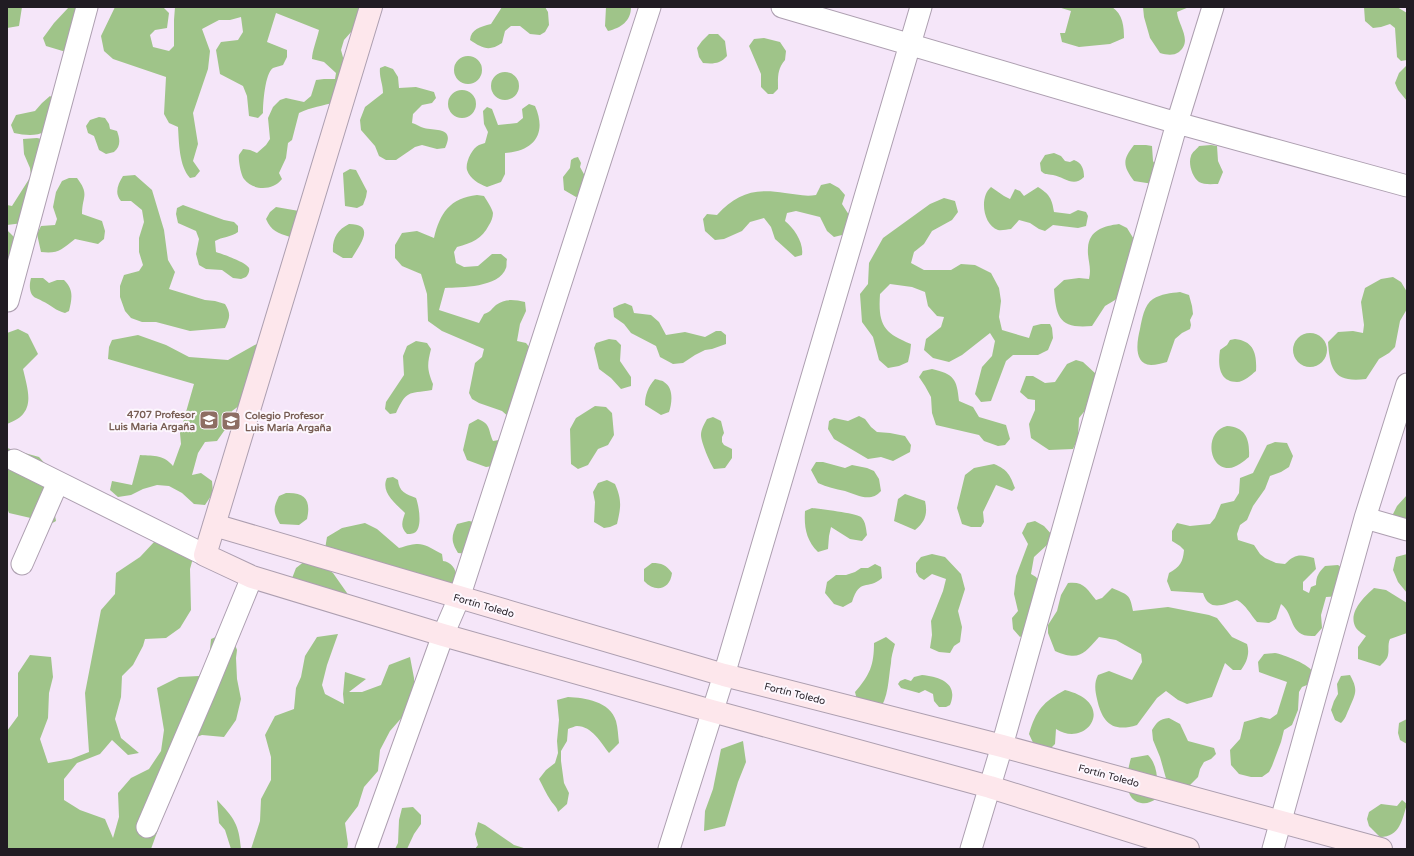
<svg xmlns="http://www.w3.org/2000/svg" width="1414" height="856" font-family="'Varela Round',sans-serif">
<style>
.forest{fill:#9fc489}
.lines{fill:none;stroke-linecap:round;stroke-linejoin:round}
.street-casing{stroke:#ad9fb0;stroke-width:23}
.secondary-casing{stroke:#ad9fb0;stroke-width:24}
.street{stroke:#fff;stroke-width:21}
.secondary{stroke:#fde7ec;stroke-width:22}
.labels{text-anchor:middle;stroke-width:4;stroke-linejoin:round;paint-order:stroke}
.education-label{font-size:10px;font-weight:bold;fill:#785e54;stroke:#fdf7fe;text-anchor:end}
.street-label{font-size:10px;fill:#211c23;stroke:#fdf7fe}
</style>
<rect width="100%" height="100%" fill="#f5e6f9"/>
<path class="forest" d="M7,7H22L19,26L7,28Z
M69,7H85L66,52L46,46L43,38L54,23Z
M115,7H163L169,13L167,28L155,30L150,35L153,47L169,51L174,46V20L175,7H367L360,22L344,40L341,50L347,72L335,102C323,106 311,107 299,113L292,140L288,143L286,158L279,173L282,179C273,191 253,191 244,179C241,176 238,159 239,155C240,153 242,151 243,149L250,150L257,153L266,145L270,139L268,118L273,107L280,100L286,98L304,102L311,96L316,80L324,79H335L336,73L324,62L312,59C312,51 317,39 319,30L276,13L267,42L287,50V57L283,65C280,66 276,67 273,68C265,73 263,103 263,113L258,118L249,116L247,96L243,86L220,74L216,50L221,42L238,40L243,32L241,17L230,20H219L202,29L210,51L208,69L193,113L198,144L193,161L200,171L195,177L190,178C179,166 179,142 178,127L169,123L164,114L166,77L113,59L104,51L101,36Z
M502,7H545L548,12L549,25L545,32L540,35L530,34L520,26H511L505,31L502,43C489,52 482,48 470,40C471,29 480,27 491,24Z
M606,7H631C631,21 621,28 608,31L605,26Z
M1058,7H1112C1123,14 1124,27 1124,38L1110,44L1079,47L1062,42L1060,33H1065L1071,11Z
M1143,7H1189L1177,12C1178,25 1193,41 1179,52C1173,56 1167,55 1160,53L1150,38L1144,17Z
M1364,7H1397L1407,13V60L1401,61L1397,57L1395,28L1390,24L1381,27L1373,28L1365,21Z
M709,34H718L725,41L727,56C720,64 713,64 703,63L699,57L697,48L702,41Z
M764,38L780,42L786,51L785,60C777,69 778,78 778,89L773,94H768L761,87V74L749,46L754,39Z
M454 70a14 14 0 1 1 28 0a14 14 0 1 1-28 0Z
M1407,65V101L1398,90L1395,83L1399,73Z
M385,66L393,69L398,77L399,88L416,87L434,92L436,98L432,103L422,105L413,114L412,123C416,124 420,127 424,128C437,131 455,127 445,148L437,149L422,145L415,147L396,160H386L379,156L375,146L361,130L360,120L365,107L383,93C383,84 379,77 380,68Z
M491 86a14 14 0 1 1 28 0a14 14 0 1 1-28 0Z
M448 104a14 14 0 1 1 28 0a14 14 0 1 1-28 0Z
M50,96L57,101L46,131C35,137 25,135 14,133L11,125L16,115L35,111L42,103Z
M529,104L535,106C547,133 535,151 505,153V174L501,182L487,187C479,184 470,179 467,170C465,163 472,148 479,145C481,144 483,144 485,143L488,132L484,124L483,111L487,107L492,109L498,125L517,123L523,118L522,109Z
M99,117L105,118L109,124L110,129L117,131C120,139 121,146 114,152L106,154L99,150L94,136L88,133L86,126L90,120Z
M37,138L46,140L23,223L7,225V205L12,206L31,176L30,168L24,154L23,139Z
M1134,145H1146L1152,146L1153,161L1159,171L1153,184L1134,181C1123,166 1122,160 1134,145Z
M1211,145L1217,146L1218,161L1223,172L1218,184C1212,184 1204,185 1199,182C1192,177 1188,163 1191,156C1192,152 1197,149 1199,146Z
M1054,153L1061,156L1065,161L1070,162L1074,160C1082,163 1084,169 1084,177C1073,188 1065,177 1053,175C1047,174 1045,175 1041,171L1040,163L1045,155Z
M578,157L581,163L580,167L585,176L581,195L576,197L564,190L563,177L570,168L571,160L574,158Z
M350,169L356,170L367,191L366,197L363,205L357,208L345,206L343,173Z
M135,175L152,190L164,230L168,260L175,272L169,289L205,300L215,301L225,304C231,314 230,317 225,328L190,331L156,322H142L131,318L125,311L120,297V286L124,275L139,271L143,265L139,252V238L144,222L142,210L131,201H121C114,193 118,184 123,176Z
M69,178H77C90,195 82,196 82,214L102,221L105,231L104,239L98,244L75,239C61,250 58,254 41,252L37,234L41,226L55,225L57,219L53,207L56,192L62,181Z
M830,183L839,188L845,195L842,204L851,218L848,233L842,235L834,237L827,231L820,217L796,211L787,213L785,221C794,228 804,243 802,255L795,257L775,239L771,227L764,218L750,222L742,231L724,239L715,240L705,231L703,219L707,214L717,215C737,193 755,188 785,193C795,194 805,197 816,195L821,185Z
M991,187L1004,196L1010,199L1015,189L1020,191L1024,196L1038,187C1049,194 1052,198 1054,212L1070,214L1078,210L1086,212L1088,216L1086,226L1078,228L1053,225L1045,231L1039,229L1030,223L1019,220L1011,229C1007,229 1002,231 998,230C983,225 979,197 991,187Z
M477,195L484,196C487,201 492,208 493,213C493,217 491,222 489,225C482,239 472,243 457,247L454,252L456,263L464,267L478,266L492,254H501L507,259C506,262 507,266 506,268C499,288 461,287 445,288L439,310L479,323L484,314C492,311 491,309 496,305C505,298 515,300 525,302L526,311L520,324L517,341L526,343L530,348L511,419L502,411L479,403L472,399L469,393L475,363L482,357L484,349L442,331L428,321L427,294L421,274L402,266L395,258V245L402,233L417,231L434,238C440,213 450,198 477,195Z
M944,198L955,201L958,212L952,220L932,231L924,244L914,252L911,263L924,270H951L961,264L975,265L991,273L999,288L1001,301L999,317L1002,330L1029,338L1033,326L1041,324H1050L1052,328L1053,338L1048,350L1038,355H1013L1006,361L991,401L981,402L975,394L982,367L992,356L995,341L990,333L962,355L949,362L933,358L924,350L926,339L941,327L944,317L937,316L928,306L925,292L912,287L890,284L880,294C878,324 883,333 911,344L910,353L908,362L899,366L888,368L879,360L873,337L862,322L860,294L868,284L869,263L883,238L930,204Z
M183,205L224,220L234,222L238,226V232C231,237 222,237 215,241L216,252C222,254 246,262 249,268C250,271 248,275 246,277L241,279L233,278L222,270L206,269L199,265L196,254L199,239L196,231L178,223L176,214L177,208Z
M276,207L299,211L290,237C278,233 271,231 266,219L270,212Z
M349,224C377,224 359,246 352,258H343L333,252C332,239 337,230 349,224Z
M1119,224L1127,228L1135,241L1121,294L1115,300L1105,306L1092,326C1060,329 1056,318 1054,289L1064,280L1079,278L1089,279C1092,267 1087,259 1088,248C1089,230 1104,226 1119,224Z
M7,230L20,243L7,285Z
M1393,277L1401,282L1407,292V309L1400,321L1395,347L1389,353L1379,359L1366,379C1334,383 1330,370 1328,342L1338,332L1353,331L1363,333L1364,325L1361,302L1365,288L1381,279Z
M31,278H43L49,283L57,280H64C74,290 72,298 69,311L65,313C56,311 51,305 42,301C41,300 38,299 36,298C29,295 29,285 31,278Z
M1180,292L1189,295L1192,306L1193,314L1190,320L1191,325L1190,329L1182,333L1175,339L1167,362C1162,363 1156,365 1151,365C1133,364 1137,341 1140,329C1142,319 1144,305 1153,299C1161,294 1171,293 1180,292Z
M625,303L632,306L634,313L651,315L659,322L666,335L685,332L705,337L716,331H721L726,335V344L712,349L705,350L695,355L683,363L673,364L660,357L656,346L631,333L624,324L614,317L613,308L619,305Z
M18,329L28,334L38,354L23,369C29,394 36,414 7,424V333Z
M1293 350a17 17 0 1 1 34 0a17 17 0 1 1-34 0Z
M138,335L166,345L189,357L228,360L262,341L243,403L232,411L231,421L217,441L205,442L198,453L192,475L201,473L212,481L213,493L205,505L194,504L182,493L169,486L157,485L143,489L131,495L118,497L110,490L112,481L132,485L140,455C155,456 164,455 173,466L181,444L180,433L194,384L108,359L109,347L112,340Z
M609,339L616,340L621,345L620,361L631,377V386L621,389L611,378L599,369L594,348L596,343Z
M1235,339C1254,341 1257,354 1256,371C1251,375 1244,382 1237,382C1218,382 1218,363 1220,350L1227,345L1230,340Z
M416,341L427,343L431,349C427,365 427,369 433,384L432,390C407,394 407,390 396,413L390,414L385,409L386,402L404,375L403,356L407,346Z
M1076,360L1083,362L1096,374L1087,408L1079,418L1078,438L1073,449L1049,450L1031,438L1029,424L1035,410V400L1028,399L1020,392L1026,376H1033L1045,383L1055,382L1067,364Z
M932,369C954,374 957,379 959,401L973,407L979,417L1006,425L1010,439L1005,445L998,446L984,441L979,435L936,425L932,413L931,397L925,386L919,377L923,371Z
M655,379C657,380 662,380 664,382C674,388 672,403 669,412L661,415L645,405C645,395 648,387 655,379Z
M595,406L606,407L612,413L614,435L608,445L598,449L588,465L578,469L571,464L570,429L576,418Z
M859,416L865,419L871,427L877,432L890,433L905,436L911,445L910,452L893,461L881,457L868,459L834,439L828,429L829,421L834,418L848,421Z
M713,417L721,421L724,433L722,437V442L724,445L732,449V458L725,468L714,469C710,463 701,442 701,435C701,430 704,424 707,419Z
M478,419C491,424 488,430 493,441L499,440L493,466L486,467L467,460L463,450L469,424Z
M1227,426C1246,427 1250,440 1249,457C1244,461 1236,468 1229,468C1208,469 1204,431 1227,426Z
M1275,442L1287,443L1293,456L1289,467L1281,472L1270,476L1265,489L1253,506L1247,520L1240,525L1237,534L1238,540L1254,545L1260,554L1265,558L1276,563L1285,564C1295,554 1300,554 1314,558L1316,569L1303,582V590L1309,593L1311,587L1316,585C1316,576 1319,572 1325,566L1338,565L1347,572L1341,596L1326,597L1321,615L1322,628L1315,636C1288,638 1295,614 1281,604L1276,619L1269,623L1257,622C1250,614 1246,605 1237,600C1223,605 1209,612 1203,593L1171,591L1167,581L1169,573C1180,567 1183,562 1184,550L1180,546L1172,541V531L1177,523L1190,526L1210,524L1215,518L1221,504L1234,501L1239,493L1240,478L1253,473L1267,445Z
M7,448L39,457L49,468L53,505L56,521L47,526L35,519L9,513L7,508Z
M816,462H823L845,468L852,465L867,468L874,471L879,479L881,491C871,503 857,495 845,491C835,489 827,487 818,483L811,470Z
M994,464C1008,470 1010,475 1015,488L1012,491L996,485L983,512L984,522L981,527H971L962,524L957,508L965,475L974,468Z
M393,477L398,480C399,492 406,494 416,498C419,506 423,529 414,533C413,534 407,534 407,534C400,527 402,522 405,513C396,504 380,492 387,478Z
M607,480L615,484C622,500 621,507 617,524L610,527L604,528L594,522L595,502L593,492L598,483Z
M286,493C306,492 311,501 307,519L299,525L280,524C273,512 273,508 279,496Z
M905,494L925,501C928,514 925,522 915,530L894,521L898,499Z
M1407,495V535L1389,522L1397,506Z
M812,508C821,509 855,513 861,517C866,522 866,529 867,535L862,541L850,539L831,527L829,536L828,549L818,552C806,540 804,527 805,511Z
M469,521L479,523L469,554L458,553C451,541 451,537 457,524Z
M1035,521L1044,526L1053,536L1047,545L1034,557L1031,574L1036,577L1040,583L1025,634L1020,637L1013,629L1012,618L1018,611L1014,594L1016,576L1028,544L1022,533L1027,523Z
M365,523L377,529L399,548C422,541 422,543 442,554L443,561C452,562 458,571 456,580C456,584 452,588 451,592L325,549L327,537L342,528Z
M155,541L196,547L190,569L191,610L180,628L166,638L145,639L143,646L133,665L122,676L121,697L115,719L121,738L139,753L128,755L112,740L100,754L77,763L64,779V800L80,810L105,819L113,838L119,817L118,793L131,778L149,769L161,751L164,730L157,688L179,677L199,676L209,660L211,639L230,631L237,650L236,658L237,679L241,699L236,720L224,737L202,735L180,743L162,805L159,827L151,849H7V731L18,716V673L30,655L51,657L53,677L49,693L48,718L40,739L48,763L71,759L89,752L85,693L101,610L115,594L116,573L140,557Z
M932,554L945,557L961,574L965,589L958,611L962,627L960,642L954,646L950,653L939,652L930,648L932,635L931,621L943,591L946,579L932,574L924,580L919,577L916,572V563L921,557Z
M1407,554V593L1398,582L1393,570L1396,557Z
M305,561L316,562L333,573L347,593L348,601L291,581L296,568Z
M652,563C662,563 666,565 672,573C670,590 655,593 644,581V569Z
M875,564L881,567L882,578C867,591 860,577 852,602L843,607L834,604L825,593L827,582L836,575H846L855,572L861,568H868Z
M1068,583C1084,581 1087,589 1096,600L1102,598L1112,588C1128,595 1130,594 1133,611L1168,607L1209,615L1217,618L1232,637L1247,644C1250,653 1247,662 1241,670H1233L1225,663L1212,697L1187,704L1178,700L1166,691L1157,698L1137,725C1112,733 1102,722 1097,699C1095,690 1094,683 1098,675L1109,671L1132,680L1142,662L1141,654L1116,640L1099,637C1083,655 1079,661 1055,651L1048,633V625L1057,611L1061,595Z
M1374,588L1386,590L1407,603V633L1390,639C1387,645 1390,652 1387,658C1385,661 1382,664 1380,666L1358,659V647L1366,636C1363,634 1358,631 1356,628C1347,613 1364,597 1374,588Z
M338,634L327,665L322,685L325,694L344,704L343,694L345,672L366,679L349,692H362L381,685L389,665L410,657L414,678V698L404,715L390,731L380,750L378,771L364,787L358,806L345,823L348,844L347,849H251L260,821L261,799L271,780V757L265,735L275,716L294,709L296,688L301,677L305,656L317,637Z
M886,637L895,644C893,651 891,657 891,663C888,680 889,697 878,712L858,704L855,692C870,675 874,665 874,643Z
M1275,653C1282,654 1312,665 1313,673C1314,676 1312,680 1312,683L1302,687L1299,692L1298,710L1292,725L1284,730L1281,742L1272,766L1269,772L1262,777H1251L1239,774L1231,765L1230,750L1240,739L1244,722L1261,717L1270,719L1277,714L1287,682L1259,672L1258,662L1264,654Z
M922,675C940,677 959,683 950,705L946,707H939L934,701L933,694L925,690L919,693L901,688L898,684L900,681L905,679L911,681L914,677Z
M1350,675C1359,691 1355,694 1349,709C1346,715 1346,718 1341,723L1335,720L1331,710L1334,701L1338,694L1337,684L1341,676Z
M1065,690C1118,703 1087,749 1056,729L1055,744L1051,748L1035,747L1029,734C1036,710 1043,702 1065,690Z
M568,697C585,698 610,701 616,721C618,728 618,736 619,743L609,753C601,743 592,726 577,726C575,726 571,728 568,729L567,741L561,751V761L564,783L569,793L567,804L558,812C557,807 554,805 551,801C546,794 543,786 539,779L546,770L555,763L558,753L557,741L559,720L557,700Z
M1169,718L1180,724L1188,741L1214,748L1216,754L1211,759L1204,762L1200,769L1198,777L1186,789L1167,782L1160,757L1153,740L1152,730C1157,722 1159,719 1169,718Z
M1407,719V749V744L1400,740L1398,733L1399,723Z
M743,741L746,762L738,782L725,826L704,831L705,811L713,789L721,749Z
M1148,755C1159,766 1158,785 1156,799C1151,802 1147,804 1141,803C1122,800 1127,771 1131,758Z
M217,800C234,818 239,824 241,849H231L225,830L219,823Z
M1402,800L1407,804C1402,820 1400,837 1380,837L1369,826L1367,819L1369,812L1381,804L1397,806Z
M413,807L421,815V824L414,834L407,849H395L398,843L399,820L402,808Z
M478,822L485,825L514,845L527,849H475L478,845L475,834Z"/>
<g class="lines">
<g class="street-casing">
<path id="street" d="M782,7L1177,123L1407,186
M8,301L87,7
M14,460L205,555
M1365,518L1407,530
M22,564L58,482
M147,827L206,689L252,577
M366,849L443,635L459,598L650,7
M669,849L724,675L921,7
M971,849L1002,746L1177,123L1213,7
M1273,849L1365,518L1407,384"/>
</g>
<g class="secondary-casing">
<path id="secondary" d="M371,7L205,555L252,577L443,635L712,711L990,787L1188,849
M214,525L724,675L1002,746L1381,849"/>
</g>
<use href="#street" class="street"/>
<use href="#secondary" class="secondary"/>
</g>
<defs>
<g id="school-square" transform="scale(1)"><rect x="-9" y="-9" width="18" height="18" rx="4" fill="#8d6e63" stroke="#fdf7fe"/><path d="M0-5L7-2L0 1L-7-2ZM-4 1L0 2.5L4 1V4Q0 6-4 4Z" fill="#fff"/></g>
</defs>
<g fill-rule="evenodd">
<use href="#school-square" x="209" y="420"/>
<use href="#school-square" x="231" y="421"/>
</g>
<g class="labels">
<g class="education-label">
<text x="195" y="418">4707 Profesor<tspan x="195" dy="12">Luis Maria Argaña</tspan></text>
<text x="245" y="419" text-anchor="start">Colegio Profesor<tspan x="245" dy="12">Luis María Argaña</tspan></text>
</g>
<g class="street-label">
<text transform="translate(484 605) rotate(16)" y="4">Fortín Toledo</text>
<text transform="translate(795 693) rotate(14)" y="4">Fortín Toledo</text>
<text transform="translate(1109 775) rotate(15)" y="4">Fortín Toledo</text>
</g>
</g>
<rect width="1414" height="856" fill="none" stroke="#211c23" stroke-width="16"/>
</svg>
